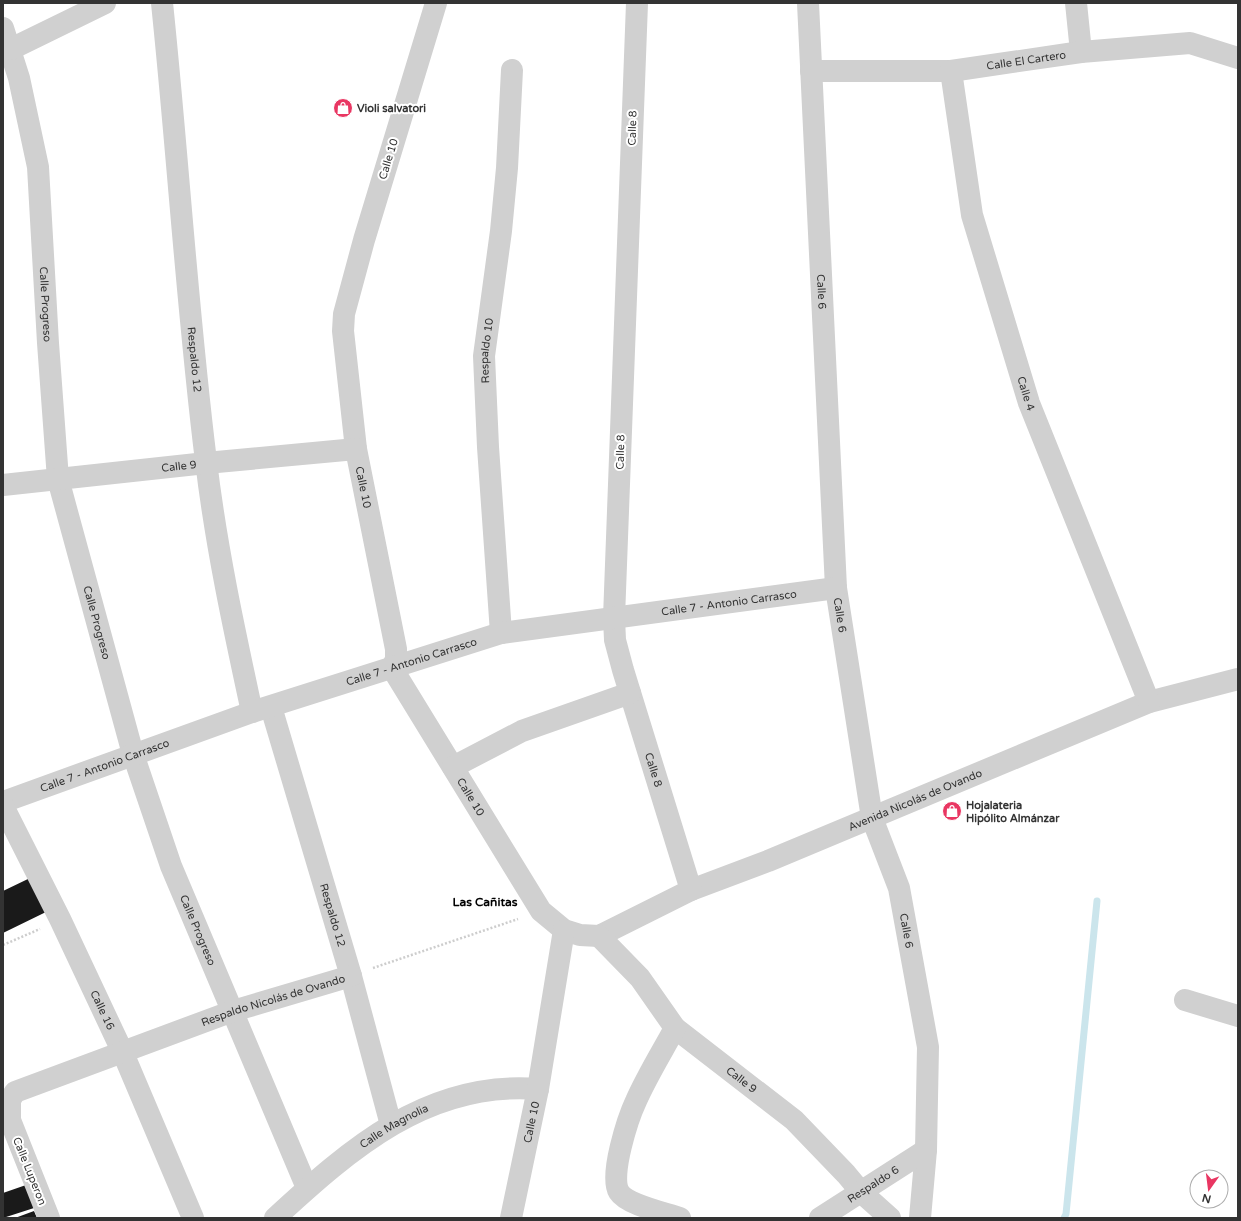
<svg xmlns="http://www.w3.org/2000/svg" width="1241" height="1221" font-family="'Varela Round',sans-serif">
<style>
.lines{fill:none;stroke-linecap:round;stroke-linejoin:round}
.stream{stroke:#cbe5ec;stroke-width:7}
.building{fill:#1a1a1a}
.path{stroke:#cdcdcd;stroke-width:2.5;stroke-dasharray:2 2;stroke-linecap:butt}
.street{stroke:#d0d0d0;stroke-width:22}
.labels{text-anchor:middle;stroke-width:4;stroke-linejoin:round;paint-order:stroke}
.street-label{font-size:11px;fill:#333;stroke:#fff}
.poi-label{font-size:11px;font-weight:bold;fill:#333;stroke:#fff;text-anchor:start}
.neighbourhood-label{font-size:12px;font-weight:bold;fill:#000;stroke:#fff}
</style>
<rect width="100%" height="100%" fill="#fff"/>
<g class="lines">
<path class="stream" d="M1064,1218L1066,1214L1097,901"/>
</g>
<path class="building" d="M30,878L46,912L3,933V891Z
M26,1185L34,1208L3,1218V1193Z
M34,1211L37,1218H15Z"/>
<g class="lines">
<path class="path" d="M3,945L40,929
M373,968L518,919"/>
<g class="street">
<path id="s1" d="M162,3C178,156 187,309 206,461C216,546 234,629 252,712"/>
<path id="s2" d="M436,3L364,240L344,314L343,331L356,449L396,649V659L392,668L541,911L564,930L580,935L599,936L691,890L768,861L1149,702L1238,679"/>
<path id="s3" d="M637,3L614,618L615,640L623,670L691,890"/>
<path id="s4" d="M808,3L836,588L872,818L899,888L928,1047L926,1150L920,1218"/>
<path d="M1076,3L1081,52"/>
<path id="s5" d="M3,28L19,78L38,167L48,343L58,479L133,754L171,866L307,1188"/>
<path d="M11,49L105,3"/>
<path id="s6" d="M811,71H951L1081,52L1190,43L1238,58"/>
<path id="s7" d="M951,71L972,215L1029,403L1149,702"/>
<path id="s8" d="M3,485L206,463L356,449"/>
<path id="s9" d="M501,633L488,447L484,356L501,231L507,168L512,70"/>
<path id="s10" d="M271,707L351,976L391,1125"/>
<path d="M453,767L522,731L630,693"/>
<path id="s11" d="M3,802L252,712L501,633L836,588"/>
<path id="s12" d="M3,806L60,919L123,1053L193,1218"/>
<path id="s13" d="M599,936L640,978L675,1028L794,1120L846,1174L861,1192L890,1218"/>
<path d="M1185,1000L1238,1016"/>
<path d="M675,1028C662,1052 647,1076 636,1101C628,1118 609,1176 619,1192C627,1205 666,1213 680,1218"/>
<path id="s14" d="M49,1218L10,1120V1100L15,1092L233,1011L351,976"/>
<path id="s15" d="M275,1218C350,1149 428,1080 538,1089"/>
<path id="s16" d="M511,1218L538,1089L564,930"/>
<path id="s17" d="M820,1218L926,1150"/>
</g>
</g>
<defs>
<g id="shop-disc" transform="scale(1)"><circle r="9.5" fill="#e93662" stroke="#fff"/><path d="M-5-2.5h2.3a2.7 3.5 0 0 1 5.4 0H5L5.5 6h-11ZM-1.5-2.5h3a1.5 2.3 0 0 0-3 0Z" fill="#fff"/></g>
</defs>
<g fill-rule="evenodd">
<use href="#shop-disc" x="343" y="108"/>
<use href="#shop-disc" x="952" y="811"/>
</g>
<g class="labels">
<g class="street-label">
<text dy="4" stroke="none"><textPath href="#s6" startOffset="216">Calle El Cartero</textPath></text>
<text transform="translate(632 128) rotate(-88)" y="4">Calle 8</text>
<text transform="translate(388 159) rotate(-73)" y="4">Calle 10</text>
<text dy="4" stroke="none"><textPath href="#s4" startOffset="289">Calle 6</textPath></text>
<text dy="4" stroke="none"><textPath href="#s5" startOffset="281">Calle Progreso</textPath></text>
<text dy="4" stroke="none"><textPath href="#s9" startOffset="283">Respaldo 10</textPath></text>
<text dy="4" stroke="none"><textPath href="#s1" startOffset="358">Respaldo 12</textPath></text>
<text dy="4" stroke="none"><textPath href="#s7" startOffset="332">Calle 4</textPath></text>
<text transform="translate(620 452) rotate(-88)" y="4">Calle 8</text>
<text dy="4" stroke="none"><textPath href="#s8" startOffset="177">Calle 9</textPath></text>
<text dy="4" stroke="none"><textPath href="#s2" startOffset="499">Calle 10</textPath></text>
<text dy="4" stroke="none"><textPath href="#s11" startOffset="756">Calle 7 - Antonio Carrasco</textPath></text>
<text dy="4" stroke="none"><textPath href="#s4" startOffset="613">Calle 6</textPath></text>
<text dy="4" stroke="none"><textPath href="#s5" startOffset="605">Calle Progreso</textPath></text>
<text dy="4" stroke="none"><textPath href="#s11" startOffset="432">Calle 7 - Antonio Carrasco</textPath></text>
<text dy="4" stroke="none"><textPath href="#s11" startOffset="108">Calle 7 - Antonio Carrasco</textPath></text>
<text dy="4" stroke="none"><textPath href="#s3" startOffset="773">Calle 8</textPath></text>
<text dy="4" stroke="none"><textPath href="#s2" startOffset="835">Calle 10</textPath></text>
<text dy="4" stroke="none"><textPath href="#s2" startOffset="1379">Avenida Nicolás de Ovando</textPath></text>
<text dy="4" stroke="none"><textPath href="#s10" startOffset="217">Respaldo 12</textPath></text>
<text dy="4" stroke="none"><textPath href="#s5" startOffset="929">Calle Progreso</textPath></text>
<text dy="4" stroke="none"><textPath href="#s4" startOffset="937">Calle 6</textPath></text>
<text dy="4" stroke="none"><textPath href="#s14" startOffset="409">Respaldo Nicolás de Ovando</textPath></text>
<text dy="4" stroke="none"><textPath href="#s12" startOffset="227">Calle 16</textPath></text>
<text dy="4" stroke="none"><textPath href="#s13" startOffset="204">Calle 9</textPath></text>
<text dy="4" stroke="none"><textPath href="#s16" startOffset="98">Calle 10</textPath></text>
<text dy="4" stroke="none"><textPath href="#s15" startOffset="151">Calle Magnolia</textPath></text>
<text transform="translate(30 1171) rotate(68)" y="4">Calle Luperon</text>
<text dy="4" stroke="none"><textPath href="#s17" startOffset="63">Respaldo 6</textPath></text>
</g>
<g class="poi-label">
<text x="357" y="112">Violi salvatori</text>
<text x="966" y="809">Hojalateria<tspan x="966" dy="13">Hipólito Almánzar</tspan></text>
</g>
<g class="neighbourhood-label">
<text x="485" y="906">Las Cañitas</text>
</g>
</g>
<rect width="1241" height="1221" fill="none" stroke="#333333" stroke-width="8"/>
<g transform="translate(1209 1189) rotate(194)"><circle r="19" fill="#ffffff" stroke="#adadad"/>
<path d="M0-3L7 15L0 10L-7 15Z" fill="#e93662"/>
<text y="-6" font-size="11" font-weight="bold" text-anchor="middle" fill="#333333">N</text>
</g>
</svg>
